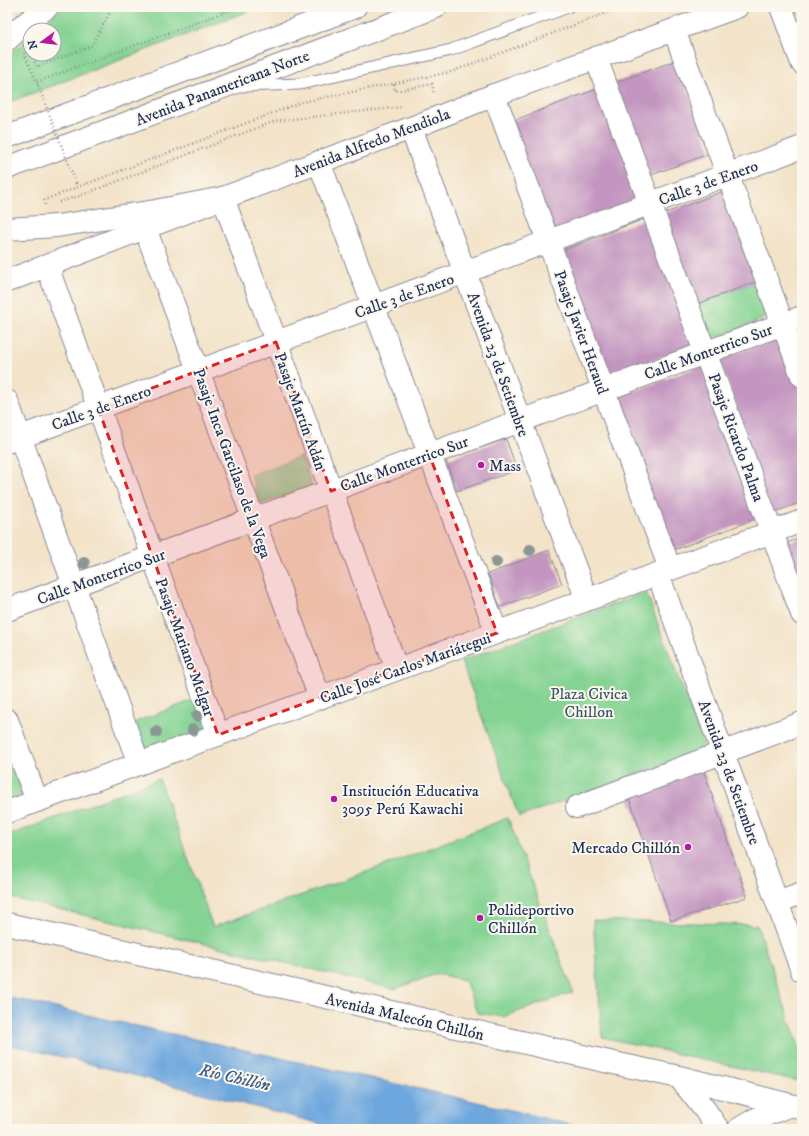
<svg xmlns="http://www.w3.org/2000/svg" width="809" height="1136" font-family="'IM FELL DW Pica',serif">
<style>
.green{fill:#84d393;stroke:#508178}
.water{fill:#6ea7de;stroke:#446b9e}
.building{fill:#c395c0}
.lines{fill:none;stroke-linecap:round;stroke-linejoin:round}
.service-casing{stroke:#878994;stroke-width:13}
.minor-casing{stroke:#878994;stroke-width:24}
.tertiary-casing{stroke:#878994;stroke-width:24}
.trunk-casing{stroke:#878994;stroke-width:24}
.path{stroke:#878994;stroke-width:2.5;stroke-dasharray:1 3;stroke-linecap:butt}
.service{stroke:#fff;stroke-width:11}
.minor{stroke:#fff;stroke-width:22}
.tertiary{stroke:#fff;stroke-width:22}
.trunk{stroke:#fff;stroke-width:22}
.path-bridge{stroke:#878994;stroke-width:2.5;stroke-dasharray:1 3;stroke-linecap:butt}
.tree{fill:#8a9795}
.marked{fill:#d62828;fill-opacity:0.2;stroke:#d62828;stroke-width:3;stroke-dasharray:8 5;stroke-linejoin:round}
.poi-dot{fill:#b5179e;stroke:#fbf7ec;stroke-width:1.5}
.labels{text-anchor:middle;stroke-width:4;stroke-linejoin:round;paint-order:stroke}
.street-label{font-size:16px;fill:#1b2f5e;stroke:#fbf7ec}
.poi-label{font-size:16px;fill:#1b2f5e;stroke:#fbf7ec;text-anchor:start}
.park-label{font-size:16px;fill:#35586b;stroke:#fbf7ec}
.water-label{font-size:17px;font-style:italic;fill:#38598b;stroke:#fbf7ec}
</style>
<rect width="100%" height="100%" fill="#fbf7ec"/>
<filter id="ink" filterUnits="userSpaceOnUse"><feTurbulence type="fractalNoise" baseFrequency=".025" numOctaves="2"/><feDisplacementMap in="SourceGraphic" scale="8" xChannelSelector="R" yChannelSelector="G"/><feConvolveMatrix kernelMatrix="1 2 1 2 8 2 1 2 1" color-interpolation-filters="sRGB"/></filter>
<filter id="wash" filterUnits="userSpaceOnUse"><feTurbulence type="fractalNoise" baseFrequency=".012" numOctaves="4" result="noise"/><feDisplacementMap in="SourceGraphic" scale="16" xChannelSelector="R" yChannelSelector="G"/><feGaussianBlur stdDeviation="0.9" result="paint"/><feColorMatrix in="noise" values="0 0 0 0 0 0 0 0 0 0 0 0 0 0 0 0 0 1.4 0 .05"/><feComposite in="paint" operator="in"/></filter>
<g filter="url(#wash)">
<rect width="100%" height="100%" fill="#f3e3c9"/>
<path class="green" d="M62,7H259L7,103V57L30,36V54H54V30H37Z
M758,281L771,316L705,341L692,306Z
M301,456L312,486L261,504L251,475Z
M646,592L705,749L519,817L461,661Z
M196,699L207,729L146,751L135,722Z
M14,765L25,794L7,801V767Z
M159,779L213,927L391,863L508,818L573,992L503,1017L477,1013L465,980L436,974L395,989L7,897V836Z
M593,920L757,925L802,1056V1082L602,1037Z"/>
<path class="water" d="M7,997L473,1101L589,1129H340L79,1061L7,1044Z"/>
<g id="blocks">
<path class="building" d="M677,60L711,153L643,178L608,85Z
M602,87L643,198L549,233L507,123Z
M724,191L758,281L692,306L658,216Z
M649,217L698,343L605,379L556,253Z
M784,335L802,382V502L772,513L744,438L748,436L719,360Z
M708,363L765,515L669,552L611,400Z
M506,439L517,470L457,491L446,460Z
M802,537V574L799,575L787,543Z
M549,550L562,584L500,607L488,574Z
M703,769L747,897L671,921L629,797Z"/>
</g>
</g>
<g filter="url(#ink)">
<use href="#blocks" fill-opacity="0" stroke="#878994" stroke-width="1"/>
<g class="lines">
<g class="service-casing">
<path id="service" d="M245,86L300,84L451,50L568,7"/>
</g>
<g class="minor-casing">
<path id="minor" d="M781,7L802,63
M674,30L802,376
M596,58L802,614
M494,95L670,569
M411,128L587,600
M319,162L497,633
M145,228L320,698
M47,266L218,735
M7,281L223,198L397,669
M7,401L139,764
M7,442L802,147
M658,574L802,971
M7,610L802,317
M7,720L37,801
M577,807L802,723
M7,812L802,521
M777,902L802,893
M7,924L609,1062L679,1077L802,1108
M679,1077L705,1110L718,1129
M739,1129L754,1120L790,1105"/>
</g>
<g class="tertiary-casing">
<path id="tertiary" d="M223,198L411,128L494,95L737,7"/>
</g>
<g class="trunk-casing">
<path id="trunk" d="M7,40L21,27L47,7
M7,137L355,7
M7,168L436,7
M7,229L57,226L155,211L223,198"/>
</g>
<path class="path" d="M24,53L38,85
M32,54L37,67L91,46L113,7
M37,82L238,7
M394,84L395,91L432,84L434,95
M76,183L77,187
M59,202L79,196L275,121L402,107
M45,205L44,200L302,102L451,72L622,7"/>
<use href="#service" class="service"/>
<use href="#minor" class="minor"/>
<use href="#tertiary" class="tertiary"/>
<use href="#trunk" class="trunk"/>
<path class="path-bridge" d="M38,85L76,183"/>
</g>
<g class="tree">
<circle cx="530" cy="550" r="6"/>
<circle cx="496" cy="562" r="6"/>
<circle cx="84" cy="563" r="6"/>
<circle cx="197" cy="716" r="6"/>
<circle cx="193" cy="730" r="6"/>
<circle cx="156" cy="732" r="6"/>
</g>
</g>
<path class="marked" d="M276,342L331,491L429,454L497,633L218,735L98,408Z"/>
<g class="poi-dot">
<circle cx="481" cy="465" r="4"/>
<circle cx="334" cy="799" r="4"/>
<circle cx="688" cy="847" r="4"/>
<circle cx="480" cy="918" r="4"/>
</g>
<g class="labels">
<g class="street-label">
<text transform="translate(222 87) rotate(-21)" y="6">Avenida Panamericana Norte</text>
<text transform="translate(371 142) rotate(-21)" y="6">Avenida Alfredo Mendiola</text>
<text transform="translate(708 182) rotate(-20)" y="6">Calle 3 de Enero</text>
<text transform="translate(404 295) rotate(-20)" y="6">Calle 3 de Enero</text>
<text transform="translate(582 332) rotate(70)" y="6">Pasaje Javier Heraud</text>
<text transform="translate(708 351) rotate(-20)" y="6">Calle Monterrico Sur</text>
<text transform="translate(499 364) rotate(70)" y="6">Avenida 23 de Setiembre</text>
<text transform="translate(101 407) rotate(-20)" y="6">Calle 3 de Enero</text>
<text transform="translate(301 411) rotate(70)" y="6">Pasaje Martín Adán</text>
<text transform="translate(737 437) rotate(70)" y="6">Pasaje Ricardo Palma</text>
<text transform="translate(233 463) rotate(70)" y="6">Pasaje Inca Garcilaso de la Vega</text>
<text transform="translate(404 463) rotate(-20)" y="6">Calle Monterrico Sur</text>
<text transform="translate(101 576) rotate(-20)" y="6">Calle Monterrico Sur</text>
<text transform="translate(186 647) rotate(70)" y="6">Pasaje Mariano Melgar</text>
<text transform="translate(405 667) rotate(-20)" y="6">Calle José Carlos Mariátegui</text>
<text transform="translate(730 772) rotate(70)" y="6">Avenida 23 de Setiembre</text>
<text transform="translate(405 1016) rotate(13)" y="6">Avenida Malecón Chillón</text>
</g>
<g class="poi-label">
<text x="489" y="471">Mass</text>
<text x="342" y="796">Institución Educativa<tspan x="342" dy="18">3095 Perú Kawachi</tspan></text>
<text x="680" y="853" text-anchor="end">Mercado Chillón</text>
<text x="488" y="915">Polideportivo<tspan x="488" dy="18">Chillón</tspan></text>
</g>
<g class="park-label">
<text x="589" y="699">Plaza Civica<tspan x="589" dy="18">Chillon</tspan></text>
</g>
<g class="water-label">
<text transform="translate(235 1077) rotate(13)" y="6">Río Chillón</text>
</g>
</g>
<rect width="809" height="1136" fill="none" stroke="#fbf7ec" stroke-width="24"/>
<g transform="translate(42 42) rotate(255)"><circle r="19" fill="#fbf7ec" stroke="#a1a7b3"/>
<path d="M0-3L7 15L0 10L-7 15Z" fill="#b5179e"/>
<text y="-6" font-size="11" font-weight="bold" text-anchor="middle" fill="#1b2f5e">N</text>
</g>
</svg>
